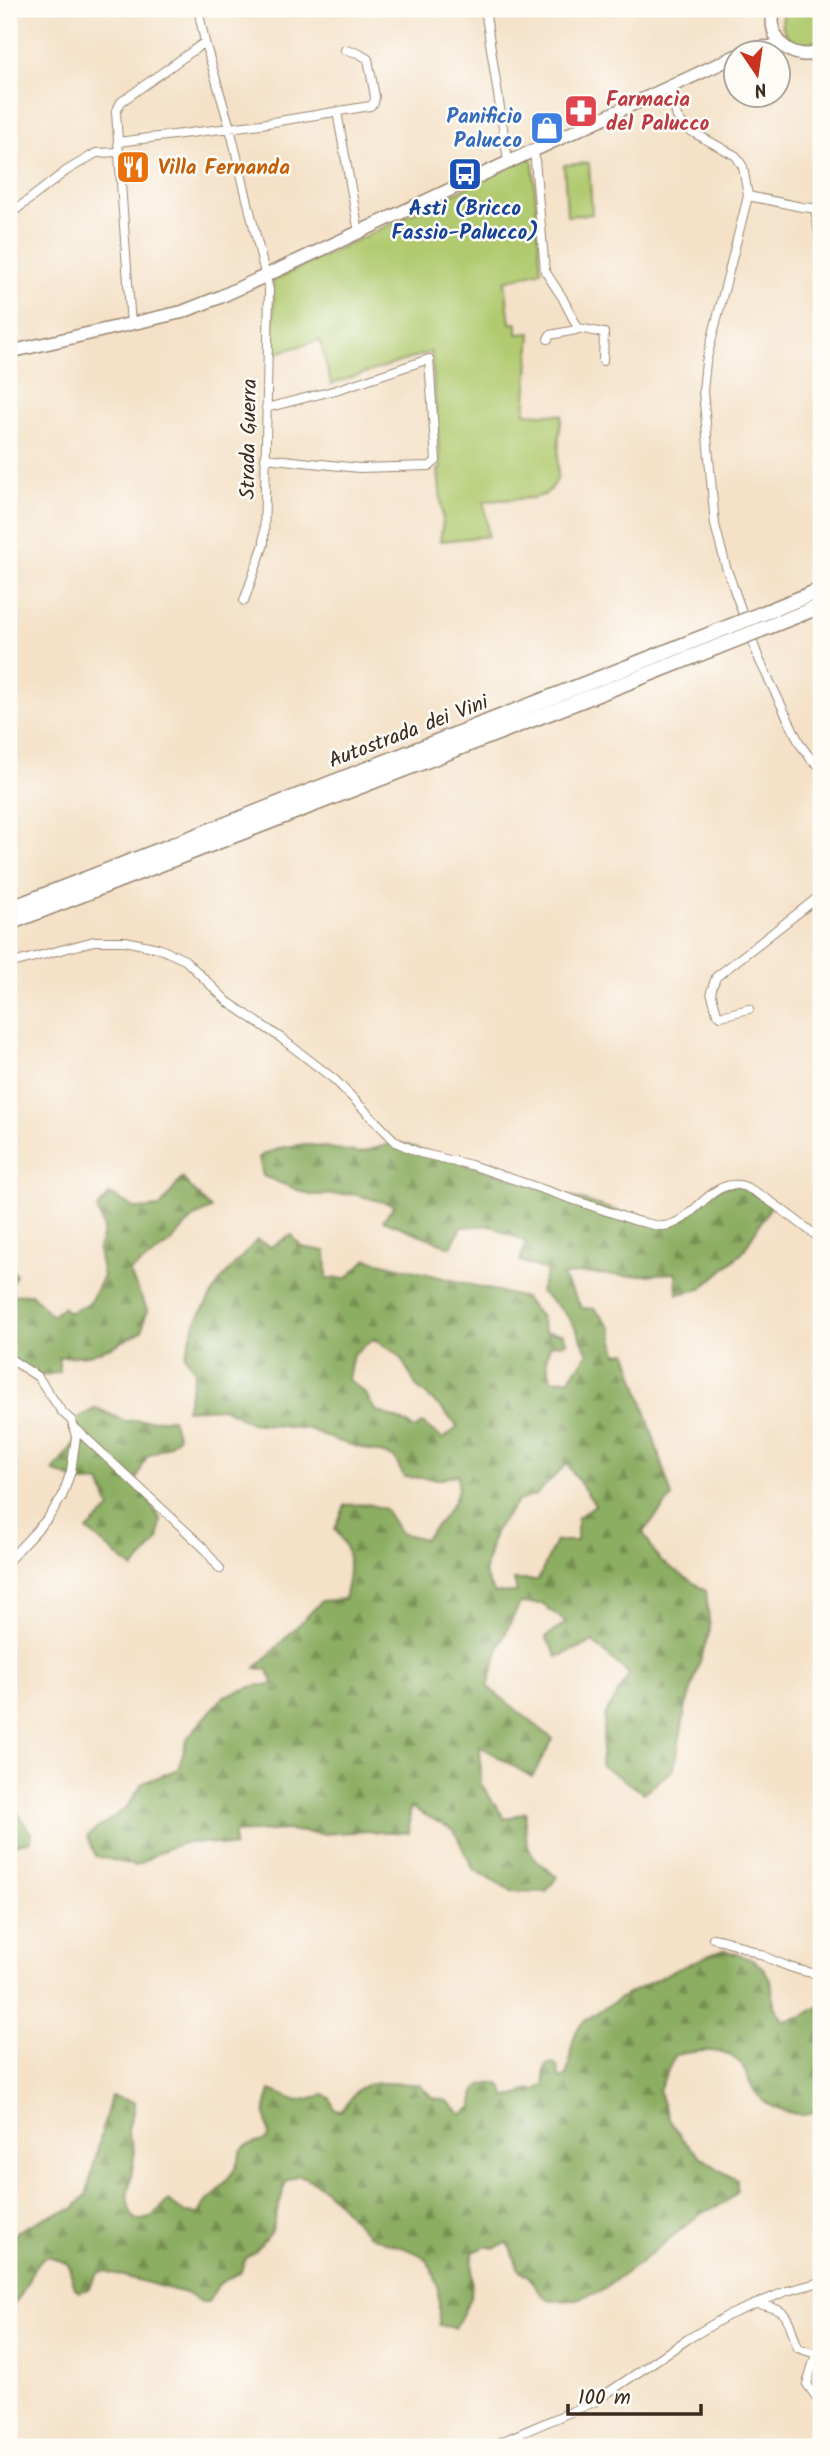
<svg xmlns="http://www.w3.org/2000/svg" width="830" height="2456" font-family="Kalam,sans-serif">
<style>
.grass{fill:#b1ca6f;stroke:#767a46;stroke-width:2}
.forest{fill:url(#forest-firs);stroke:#646c40;stroke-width:2;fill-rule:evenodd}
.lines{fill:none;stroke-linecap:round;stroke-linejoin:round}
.street-casing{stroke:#988672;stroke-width:10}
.primary-casing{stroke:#988672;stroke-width:15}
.highway-casing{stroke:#988672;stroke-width:17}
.street{stroke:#fff;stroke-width:8}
.primary{stroke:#fff;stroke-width:12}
.highway{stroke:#fff;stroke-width:14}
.highway-bridge-casing{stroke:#988672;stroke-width:17;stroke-linecap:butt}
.highway-bridge{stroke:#fff;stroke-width:14}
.labels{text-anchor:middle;stroke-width:5;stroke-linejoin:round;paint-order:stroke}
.health-label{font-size:21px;font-weight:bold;fill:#be3a42;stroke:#fdfcf7;text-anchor:start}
.shop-label{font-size:21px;font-weight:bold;fill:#366cbe;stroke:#fdfcf7;text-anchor:end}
.food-label{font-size:21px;font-weight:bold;fill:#c56008;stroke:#fdfcf7;text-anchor:start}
.transit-label{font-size:21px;font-weight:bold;fill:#164399;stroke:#fdfcf7}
.street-label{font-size:21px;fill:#3b2a1e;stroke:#fdfcf7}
</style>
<defs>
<pattern id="forest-firs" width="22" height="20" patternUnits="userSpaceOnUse" patternTransform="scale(1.75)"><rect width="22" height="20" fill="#8cae62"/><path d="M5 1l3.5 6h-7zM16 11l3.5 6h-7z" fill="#748e50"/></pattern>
</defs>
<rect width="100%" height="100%" fill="#fdfcf7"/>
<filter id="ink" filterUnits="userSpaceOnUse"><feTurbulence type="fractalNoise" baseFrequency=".0143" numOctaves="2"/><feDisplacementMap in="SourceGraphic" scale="14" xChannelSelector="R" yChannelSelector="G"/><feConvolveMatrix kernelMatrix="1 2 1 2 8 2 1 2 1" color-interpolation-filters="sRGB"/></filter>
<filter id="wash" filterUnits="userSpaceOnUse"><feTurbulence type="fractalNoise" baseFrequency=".00686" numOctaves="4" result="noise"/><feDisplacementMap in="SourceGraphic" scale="28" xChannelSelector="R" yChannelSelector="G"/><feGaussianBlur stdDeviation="1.57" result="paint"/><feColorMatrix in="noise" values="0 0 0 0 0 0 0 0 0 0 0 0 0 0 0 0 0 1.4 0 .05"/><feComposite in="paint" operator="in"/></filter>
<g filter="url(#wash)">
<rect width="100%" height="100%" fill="#f4e1c7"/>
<path class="grass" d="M785,9H821V39C799,53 774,34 785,9Z
M529,157L533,162L541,271L505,281L510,323H517V334L531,333L525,413L562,415L559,436L557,480L551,489L544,495L532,498L484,501L488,536L440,541L443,522L438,470L441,469L431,352L331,384L320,340L273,354L274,297L272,281Z
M589,163L592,214L567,216L564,165Z"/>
<path class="forest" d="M396,1142L665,1226L688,1215L721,1187L739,1185L772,1204L742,1253L701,1289L677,1294L676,1273L627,1276L580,1273L562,1276L582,1308L595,1309L611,1328L617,1354L627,1352L672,1497L643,1532L659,1560L706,1591L710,1630L686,1706L674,1769L644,1793L601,1765L605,1715L629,1674L593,1642L557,1657L546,1637L566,1622L542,1604L520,1603L500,1644L488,1687L553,1739L532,1777L480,1746L481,1784L505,1819L526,1812C523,1847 528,1856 557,1877L546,1892L512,1891L473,1869L454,1830L410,1807L409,1833L368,1831L322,1834L286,1830L234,1833V1847C187,1838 176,1841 136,1866L96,1856L87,1836L127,1807L143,1783L178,1769L188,1737L224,1696L254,1686L274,1684L268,1670L256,1668L322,1601L344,1599C351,1572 353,1553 335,1529L345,1505L368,1504L385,1509L400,1533L424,1539C440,1521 464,1499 457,1474L442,1479L404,1477L394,1457L337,1441L309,1429L251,1423L223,1408L186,1410L195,1371L185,1356L195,1323L220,1281L257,1240L270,1247L292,1235L301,1247L326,1251L327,1279L347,1278L367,1259L524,1298L540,1316L545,1332L563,1334L567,1343L550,1345L546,1360L552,1380L569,1379L588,1354C575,1322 568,1313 540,1292L547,1271L520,1261L526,1242L490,1225L461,1227L451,1247L383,1220L395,1205L353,1194L310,1195L263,1176L259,1158L264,1154L284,1147L305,1144L360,1153ZM374,1339L400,1356L417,1387L439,1406L458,1427L443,1439L422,1423L415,1429L408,1424L375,1410L366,1395L348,1379L353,1354ZM567,1464L595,1505L577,1518V1541H556L538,1580H514L517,1592L494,1593L484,1573L494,1532L518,1501L536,1495Z
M182,1178L211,1209L194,1217L168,1245L129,1272L147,1309L142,1331L114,1346L89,1355L59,1357V1372L38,1377L9,1358V1265L16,1275L11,1284L13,1295L31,1294L52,1316L63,1307L68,1313L89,1304L103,1276L98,1251L104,1229L97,1209L110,1194L137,1209L160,1207Z
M96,1408L125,1421L172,1419L178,1437L167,1447L147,1456L136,1481L161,1520L158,1541L133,1569L87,1530L110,1509L100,1482L83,1483L53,1471L77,1440L72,1421Z
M9,1800L32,1835L31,1841C13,1846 14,1840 9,1861Z
M724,1950L753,1960L763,1968L771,1980L774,2006L784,2021L803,2016L821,2005V2109C802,2120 771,2111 757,2094C747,2083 747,2066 734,2058C715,2047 695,2051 675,2055L659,2090C669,2135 698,2159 737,2180V2192L726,2202L700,2214L638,2264L599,2292L573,2300L551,2301L541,2294L529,2277L518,2268L511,2248L507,2243L493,2248L486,2246L473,2252L471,2298L455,2328L439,2325C439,2303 441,2273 423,2257C410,2246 382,2245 368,2234C346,2215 327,2182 298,2175L286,2181L272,2230L256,2250L245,2259L241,2271L218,2285L208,2302H201L185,2293L105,2271L98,2273L88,2289L79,2292L75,2288L68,2264L51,2257H44C27,2271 26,2297 11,2306L9,2303V2239L18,2231L48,2216L73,2209L86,2196L111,2096L134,2102C135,2112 130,2119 128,2129C127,2139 135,2146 134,2156C133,2175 120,2207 137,2221L150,2218L168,2201L185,2213L199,2214L205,2203L215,2195L235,2169L241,2151L246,2146L266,2140L269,2134L265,2108L270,2090L298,2101L324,2095L330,2098L335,2110L341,2111C348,2105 351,2096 358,2090C371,2079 396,2084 413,2084L419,2085L433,2098L447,2101L462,2114L473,2107C473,2102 473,2094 476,2090C480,2083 496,2080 501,2086C504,2089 505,2093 506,2097L519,2095L529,2089L535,2091L545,2084L544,2070L547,2065L553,2063L557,2066L559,2078H565C572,2063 569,2045 577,2030C587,2010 699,1957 724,1950Z"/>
</g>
<g filter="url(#ink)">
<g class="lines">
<g class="street-casing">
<path id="street" d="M198,9L205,42L230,128L269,290L264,544L244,601
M485,9L508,161
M669,86L677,117L687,129L736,156L743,167L748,196L706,362L703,391L715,525L726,567L759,659L800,744L811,759L821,767
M337,112L359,232
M118,142L261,124L370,106L374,103L375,97L368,59L358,53L345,50
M534,149L545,271L562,297L578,328
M748,196L802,207L821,209
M815,209L821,246
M9,215L66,171L96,153L119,152
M131,325L116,112L121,102L205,42
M548,339L550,335L576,330L578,328L604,333L603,361
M265,458L359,468L430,466L436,461L429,359L336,390L266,408
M9,964L94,941H125L158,948L185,960L228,1002L281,1038L335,1080L396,1142L420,1153L471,1165L636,1221C644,1222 655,1226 663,1226C693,1224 708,1181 739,1185C756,1187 804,1227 821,1239
M749,1009L721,1016L717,1013L711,992L716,977L821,895
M9,1358L38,1377L62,1412L72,1421L76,1437L71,1471L62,1497L48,1518L9,1560
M73,1426L203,1547L220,1569
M713,1938C752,1945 781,1971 821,1974
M757,2304C792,2310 786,2317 798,2348L816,2354L807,2384L821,2404
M489,2447L594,2402L688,2339L727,2316L787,2291L821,2282"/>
</g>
<g class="primary-casing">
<path id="primary" d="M775,9C764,38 793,64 821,51
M743,52L753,48L783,46
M9,352L182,312L220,297L736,56"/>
</g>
<g class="highway-casing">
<path id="highway" d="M9,909L633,665
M9,923L639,678"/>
</g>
<use href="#street" class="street"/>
<use href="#primary" class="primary"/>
<use href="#highway" class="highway"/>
<g class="highway-bridge-casing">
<path id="highway-bridge" d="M633,665L821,590
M639,678L821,606"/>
</g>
<use href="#highway-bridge" class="highway-bridge"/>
</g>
</g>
<defs>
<g id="pharmacy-square" transform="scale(1.75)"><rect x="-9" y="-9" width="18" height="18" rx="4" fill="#e0444e" stroke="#fdfcf7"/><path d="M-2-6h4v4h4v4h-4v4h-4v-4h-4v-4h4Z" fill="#fff"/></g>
<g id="shop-square" transform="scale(1.75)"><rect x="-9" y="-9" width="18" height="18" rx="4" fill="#3f7fe0" stroke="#fdfcf7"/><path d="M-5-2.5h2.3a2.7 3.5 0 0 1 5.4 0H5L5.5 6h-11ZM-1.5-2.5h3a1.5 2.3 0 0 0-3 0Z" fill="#fff"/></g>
<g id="restaurant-square" transform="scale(1.75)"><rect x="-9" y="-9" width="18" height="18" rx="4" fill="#e8710a" stroke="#fdfcf7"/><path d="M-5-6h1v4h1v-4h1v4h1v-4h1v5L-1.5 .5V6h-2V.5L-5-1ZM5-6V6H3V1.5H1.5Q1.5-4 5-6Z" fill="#fff"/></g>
<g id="bus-square" transform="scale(1.75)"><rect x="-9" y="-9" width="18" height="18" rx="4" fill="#1a4fb4" stroke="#fdfcf7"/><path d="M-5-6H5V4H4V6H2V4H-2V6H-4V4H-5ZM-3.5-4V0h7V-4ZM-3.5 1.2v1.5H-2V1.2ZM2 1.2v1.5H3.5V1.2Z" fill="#fff"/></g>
</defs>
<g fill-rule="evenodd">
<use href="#pharmacy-square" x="581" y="111"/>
<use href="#shop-square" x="547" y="128"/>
<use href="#restaurant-square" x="133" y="167"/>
<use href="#bus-square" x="465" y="174"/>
</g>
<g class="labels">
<g class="health-label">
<text x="606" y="106">Farmacia<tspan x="606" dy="24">del Palucco</tspan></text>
</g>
<g class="shop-label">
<text x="522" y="123">Panificio<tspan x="522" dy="24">Palucco</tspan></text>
</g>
<g class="food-label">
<text x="158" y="174">Villa Fernanda</text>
</g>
<g class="transit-label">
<text x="465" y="215">Asti (Bricco<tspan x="465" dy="24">Fassio-Palucco)</tspan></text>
</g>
<g class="street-label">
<text transform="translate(248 439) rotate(-89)" y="7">Strada Guerra</text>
<text transform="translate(408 731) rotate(-21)" y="7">Autostrada dei Vini</text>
</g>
</g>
<rect width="830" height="2456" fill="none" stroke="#fdfcf7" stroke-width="35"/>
<g transform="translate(757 74) rotate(167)"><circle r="33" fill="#fdfcf7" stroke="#afa8a0" stroke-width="2"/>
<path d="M0-5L12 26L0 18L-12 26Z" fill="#c8321e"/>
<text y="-10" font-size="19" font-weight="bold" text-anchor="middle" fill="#3b2a1e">N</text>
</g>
<path d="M568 2404v10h133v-10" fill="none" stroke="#3b2a1e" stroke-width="3.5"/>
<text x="578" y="2404" font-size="21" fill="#3b2a1e" stroke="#fdfcf7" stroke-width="5" paint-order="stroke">100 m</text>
</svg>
